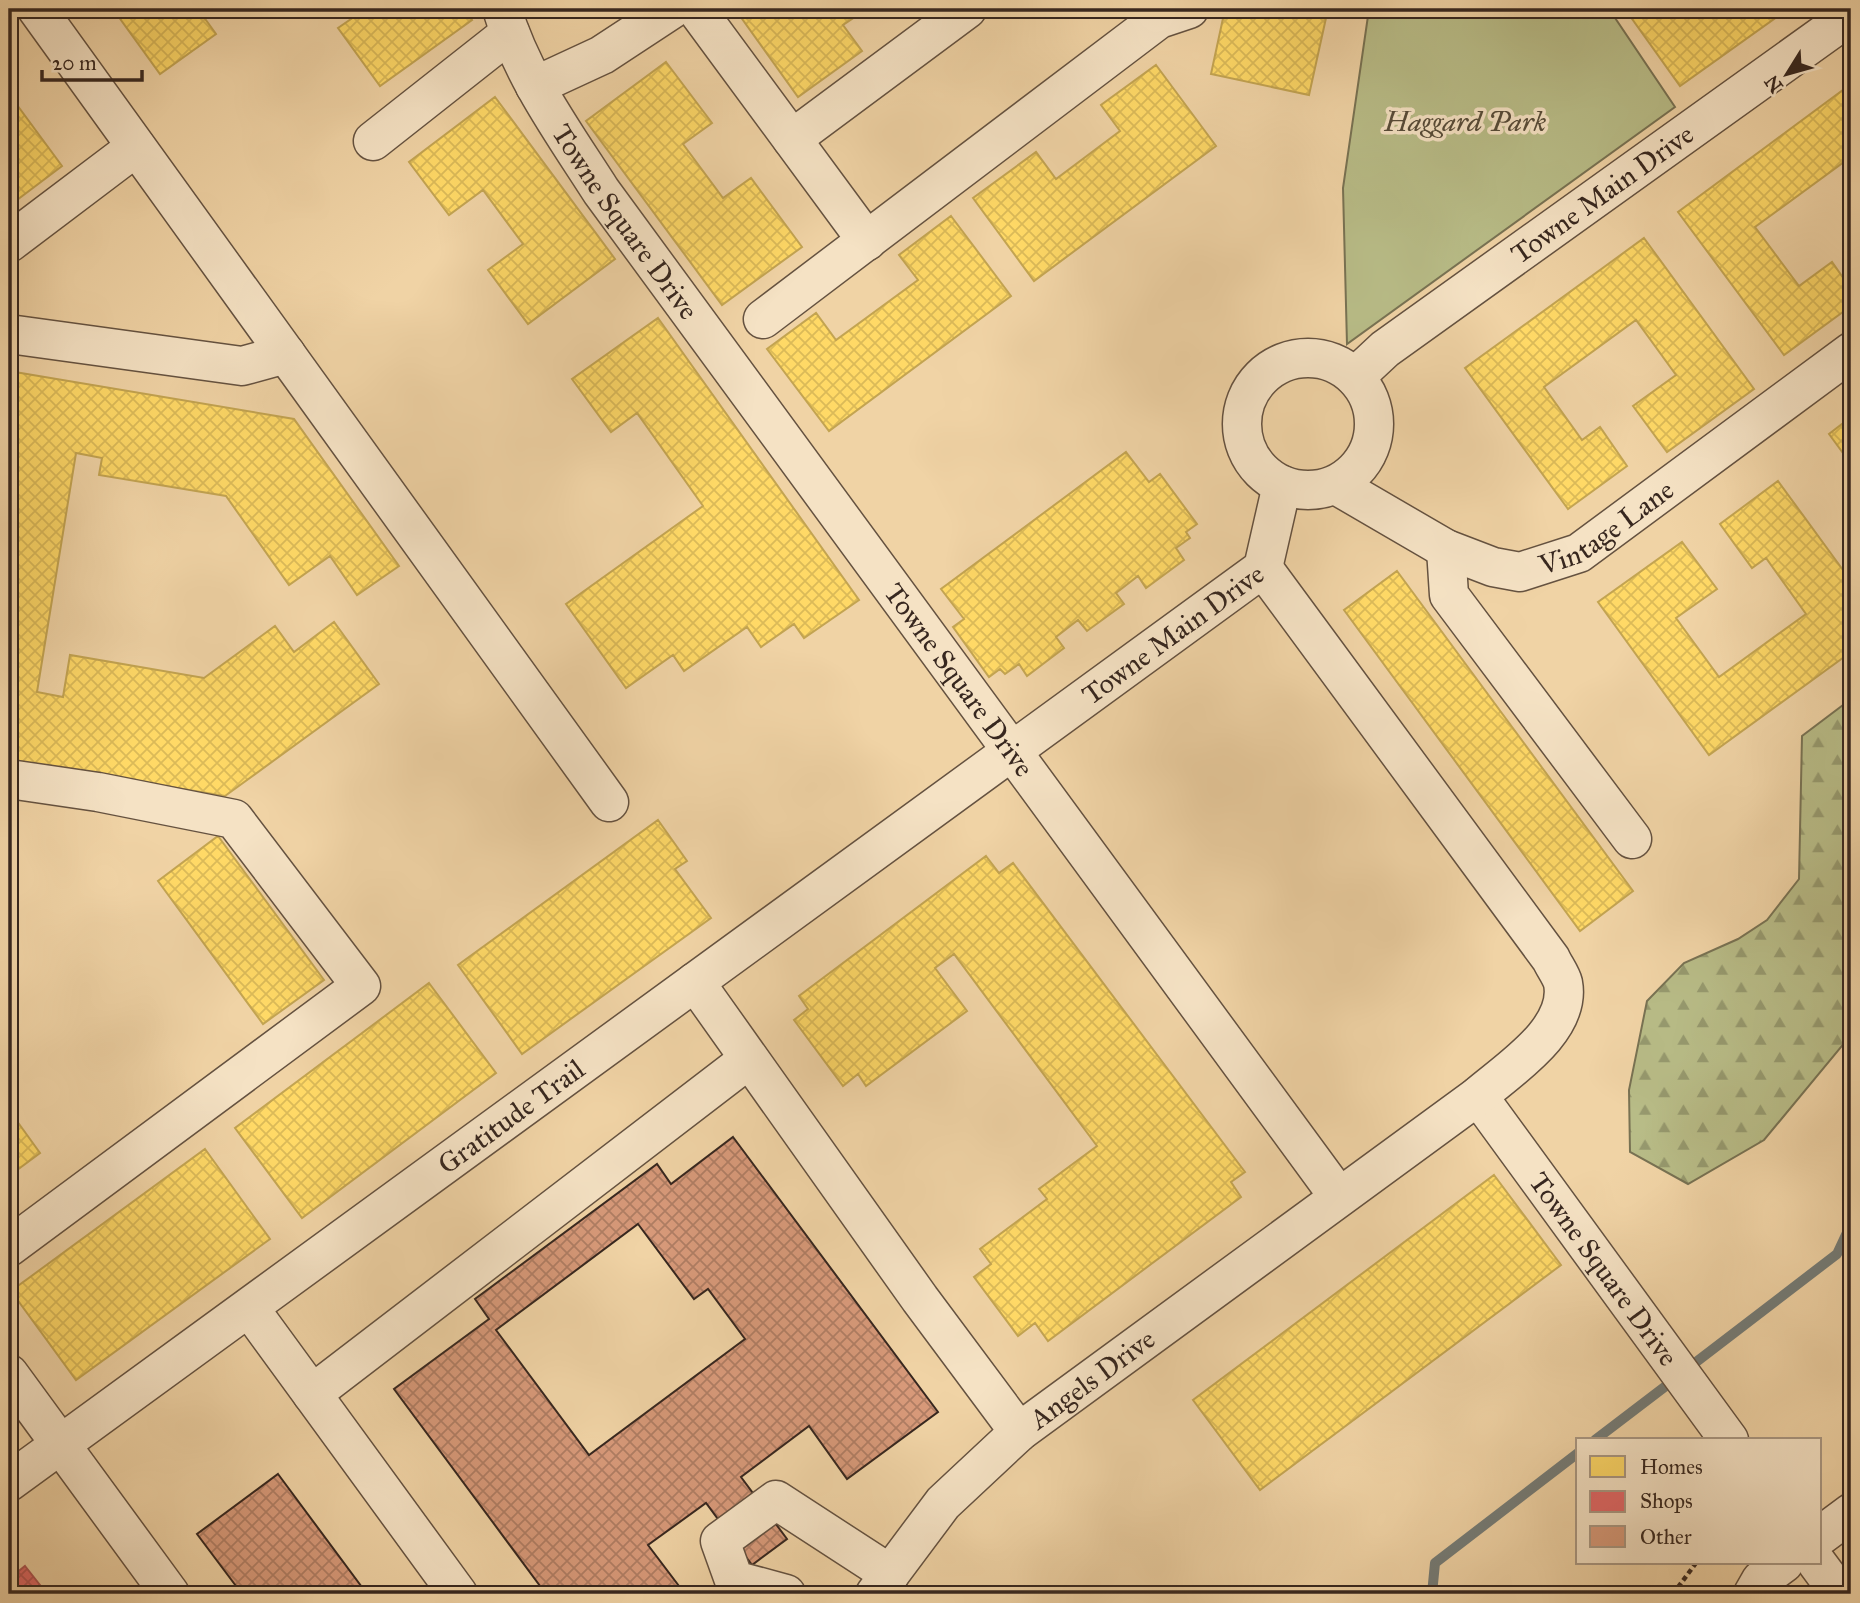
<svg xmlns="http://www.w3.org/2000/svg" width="1860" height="1603" font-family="'IM FELL Great Primer',serif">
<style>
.forest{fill:url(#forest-firs);stroke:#787253;stroke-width:2}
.park{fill:#b8bc87;stroke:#787253;stroke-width:2}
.homes{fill:url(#homes-cross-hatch);stroke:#c3a451;stroke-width:2}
.shops{fill:url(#shops-cross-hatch);stroke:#ad5351;stroke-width:2}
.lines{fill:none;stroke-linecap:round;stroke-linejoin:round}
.stream{stroke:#757c77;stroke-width:10}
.building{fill:url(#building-cross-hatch);stroke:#37271f;stroke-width:2;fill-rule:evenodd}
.minor-casing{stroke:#655240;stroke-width:41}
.path{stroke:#37271f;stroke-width:4.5;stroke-dasharray:5 3.5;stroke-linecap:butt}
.minor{stroke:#f5e2c4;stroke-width:38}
.labels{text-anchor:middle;stroke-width:7;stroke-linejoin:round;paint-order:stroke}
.park-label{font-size:28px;font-style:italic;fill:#574c39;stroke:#f5e2c4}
.street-label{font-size:28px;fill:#37271f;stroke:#f5e2c4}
</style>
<defs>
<pattern id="forest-firs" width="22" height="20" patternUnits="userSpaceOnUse" patternTransform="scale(1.75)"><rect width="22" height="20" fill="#b8bc87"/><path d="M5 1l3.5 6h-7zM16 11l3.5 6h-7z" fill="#96996e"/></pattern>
<pattern id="homes-cross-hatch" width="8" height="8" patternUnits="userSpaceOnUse" patternTransform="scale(1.75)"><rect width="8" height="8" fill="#ffd966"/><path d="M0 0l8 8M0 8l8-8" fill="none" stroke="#dbba58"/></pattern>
<pattern id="shops-cross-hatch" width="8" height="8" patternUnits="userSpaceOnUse" patternTransform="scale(1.75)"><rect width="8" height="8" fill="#e06666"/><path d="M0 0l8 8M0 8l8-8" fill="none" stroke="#b65453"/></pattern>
<pattern id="building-cross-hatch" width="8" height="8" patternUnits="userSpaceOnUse" patternTransform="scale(1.75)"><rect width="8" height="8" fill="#d79979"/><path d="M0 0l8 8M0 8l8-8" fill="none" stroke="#af7d63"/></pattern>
</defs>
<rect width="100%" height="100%" fill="#f0d3a5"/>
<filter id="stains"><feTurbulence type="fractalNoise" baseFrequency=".00286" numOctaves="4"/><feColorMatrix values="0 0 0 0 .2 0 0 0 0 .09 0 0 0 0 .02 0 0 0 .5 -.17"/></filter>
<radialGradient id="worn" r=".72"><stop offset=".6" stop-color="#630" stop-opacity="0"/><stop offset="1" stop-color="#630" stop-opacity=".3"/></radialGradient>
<path class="forest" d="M1851,699V1035L1764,1140L1688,1184L1630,1152L1629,1090L1647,1001L1684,963L1738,939L1767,920L1799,879L1802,736Z"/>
<path class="park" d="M1369,9H1609L1675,107L1347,344L1343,188Z"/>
<path class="homes" d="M113,9H198L216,34L160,74Z
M344,9H464L472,20L380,86L338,28L351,19Z
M532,9H561L533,15Z
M750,9H867L843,25L862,51L798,97L740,16Z
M1225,9H1328L1309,95L1211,74Z
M1625,9H1691L1693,11L1697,9H1788L1680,86Z
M666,62L712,123L683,144L723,198L751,178L802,247L722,305L586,121Z
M1156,65L1216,146L1034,281L973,198L1036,152L1056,179L1120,131L1101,105Z
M1851,84V172L1844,162L1755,227L1799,286L1832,262L1851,289V306L1784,355L1678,212Z
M9,94L62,166L9,206Z
M495,97L615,259L528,324L488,270L523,244L483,190L449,215L409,162Z
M951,216L1011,296L829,431L767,349L816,313L836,340L918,280L899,255Z
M1644,238L1754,389L1667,452L1633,406L1676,375L1636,320L1544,387L1582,440L1600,427L1627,466L1568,509L1465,368Z
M658,318L859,600L804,638L794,624L761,647L747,627L684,671L673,655L626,688L566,604L703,506L637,413L611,432L572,379Z
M9,371L294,419L399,566L357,595L330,556L289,585L226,496L99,475L102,458L76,453L37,692L63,697L70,655L204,678L275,626L294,652L334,622L379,684L225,796L9,760Z
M1851,417V464L1829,434Z
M1126,452L1149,482L1160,474L1197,524L1186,532L1190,538L1176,548L1184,560L1146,588L1138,576L1116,593L1124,604L1087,631L1078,620L1056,637L1064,648L1027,676L1019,664L1005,674L1000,669L989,677L953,627L964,619L941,589Z
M1778,481L1851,581V652L1709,755L1598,602L1682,542L1717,589L1676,618L1719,677L1806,614L1766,558L1752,568L1720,524Z
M1397,571L1633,891L1580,931L1344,610Z
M658,820L687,861L675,869L711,918L522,1054L458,965Z
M218,836L324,980L263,1024L158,881Z
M986,856L999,873L1013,863L1245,1172L1231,1182L1241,1197L1048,1341L1035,1323L1018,1336L974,1277L991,1264L980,1249L1047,1199L1039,1189L1097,1146L954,954L935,968L967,1011L866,1086L858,1074L843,1086L794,1020L808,1009L799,996Z
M429,983L496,1073L302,1218L235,1128Z
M9,1110L40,1153L9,1176Z
M205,1149L270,1239L76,1380L11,1291Z
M1494,1175L1561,1265L1260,1490L1193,1400Z"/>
<path class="shops" d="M25,1566L47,1594H9V1579Z"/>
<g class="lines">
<path class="stream" d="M1687,1369L1837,1254L1851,1224
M1595,1440L1675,1379
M1432,1594L1435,1563L1578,1453"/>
</g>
<path class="building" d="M733,1137L938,1412L847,1479L809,1426L741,1477L787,1539L752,1565L706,1503L648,1545L685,1594H546L394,1389L489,1319L475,1299L657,1164L671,1184ZM638,1224L694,1299L708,1289L745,1339L589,1455L496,1330Z
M278,1474L367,1594H242L197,1534Z"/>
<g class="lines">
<g class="minor-casing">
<g id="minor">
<path d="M37,9L609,802"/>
<path id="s1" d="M502,9C522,76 564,133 601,191L1339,1197"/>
<path d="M696,9L867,241"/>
<path d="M535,86L602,55L672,9"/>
<path d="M792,139L967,9"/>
<path d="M373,141L510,33"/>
<path d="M9,243L136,147"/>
<path d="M763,319L1159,19L1189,9"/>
<path d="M9,334L242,366L286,354"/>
<circle cx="1308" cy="424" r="66"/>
<path id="s2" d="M1355,377L1385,349L1851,15"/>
<path id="s3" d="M1336,485L1446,549L1493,567L1520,572L1579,553L1851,352"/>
<path d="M1446,549L1449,595L1632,839"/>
<path d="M9,779L98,792L234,819L361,986L9,1247"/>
<path d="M695,982L920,1299L1019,1432"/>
<path id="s4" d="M1478,1096L1729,1440"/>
<path d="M250,1309L458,1594"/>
<path d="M9,1374L170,1594"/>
<path d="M312,1394L749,1059"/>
<path id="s5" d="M9,1482L1263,568L1282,485"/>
<path d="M1820,1536L1851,1513"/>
<path d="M1817,1563L1840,1594"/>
<path d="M786,1594L734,1580L720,1541L776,1500L890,1574"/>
<path id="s6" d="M875,1594L943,1503L1019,1432L1478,1096C1508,1070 1572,1030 1563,983C1561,975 1554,966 1551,959L1263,568"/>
<path d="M1753,1594L1761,1580L1784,1563"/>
</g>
</g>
<path class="path" d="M1673,1594L1696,1563"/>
<use href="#minor" class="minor"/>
</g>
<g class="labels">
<g class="park-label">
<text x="1465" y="131">Haggard Park</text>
</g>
<g class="street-label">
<text dy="10" stroke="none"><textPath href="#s2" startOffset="308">Towne Main Drive</textPath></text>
<text dy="10" stroke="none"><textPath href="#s1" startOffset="247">Towne Square Drive</textPath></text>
<text dy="10" stroke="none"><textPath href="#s3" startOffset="303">Vintage Lane</textPath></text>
<text dy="10" stroke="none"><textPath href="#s5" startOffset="1440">Towne Main Drive</textPath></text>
<text dy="10" stroke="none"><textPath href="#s1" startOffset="814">Towne Square Drive</textPath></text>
<text dy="10" stroke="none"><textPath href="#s5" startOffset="621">Gratitude Trail</textPath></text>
<text dy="10" stroke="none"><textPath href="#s4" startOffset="214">Towne Square Drive</textPath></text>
<text dy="10" stroke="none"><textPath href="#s6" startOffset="308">Angels Drive</textPath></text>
</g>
</g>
<rect width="1860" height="1603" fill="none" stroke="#f0d3a5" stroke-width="35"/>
<rect x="10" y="10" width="1839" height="1582" fill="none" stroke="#37271f" stroke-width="3.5"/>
<rect x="18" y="18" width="1825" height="1568" fill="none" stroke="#37271f" stroke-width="2"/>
<rect x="1576" y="1438" width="245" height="126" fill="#f5e2c4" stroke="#a99782" stroke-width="2"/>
<rect x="1590" y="1456" width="35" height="21" fill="#ffd966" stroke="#a99782" stroke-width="2"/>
<text x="1640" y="1474" font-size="21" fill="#37271f">Homes</text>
<rect x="1590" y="1491" width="35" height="21" fill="#e06666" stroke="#a99782" stroke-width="2"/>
<text x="1640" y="1508" font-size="21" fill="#37271f">Shops</text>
<rect x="1590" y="1526" width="35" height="21" fill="#d79979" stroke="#a99782" stroke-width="2"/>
<text x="1640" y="1544" font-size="21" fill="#37271f">Other</text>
<g transform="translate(1787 74) rotate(233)" stroke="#f5e2c4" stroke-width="5" paint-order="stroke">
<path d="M0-5L12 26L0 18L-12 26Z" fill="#37271f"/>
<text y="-10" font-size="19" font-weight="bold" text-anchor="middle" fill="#37271f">N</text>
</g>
<path d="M42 70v10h100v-10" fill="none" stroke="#37271f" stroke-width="3.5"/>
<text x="52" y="70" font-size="21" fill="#37271f" stroke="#f5e2c4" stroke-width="5" paint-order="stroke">20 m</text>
<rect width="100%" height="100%" filter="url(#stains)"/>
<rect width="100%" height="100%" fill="url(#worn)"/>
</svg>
